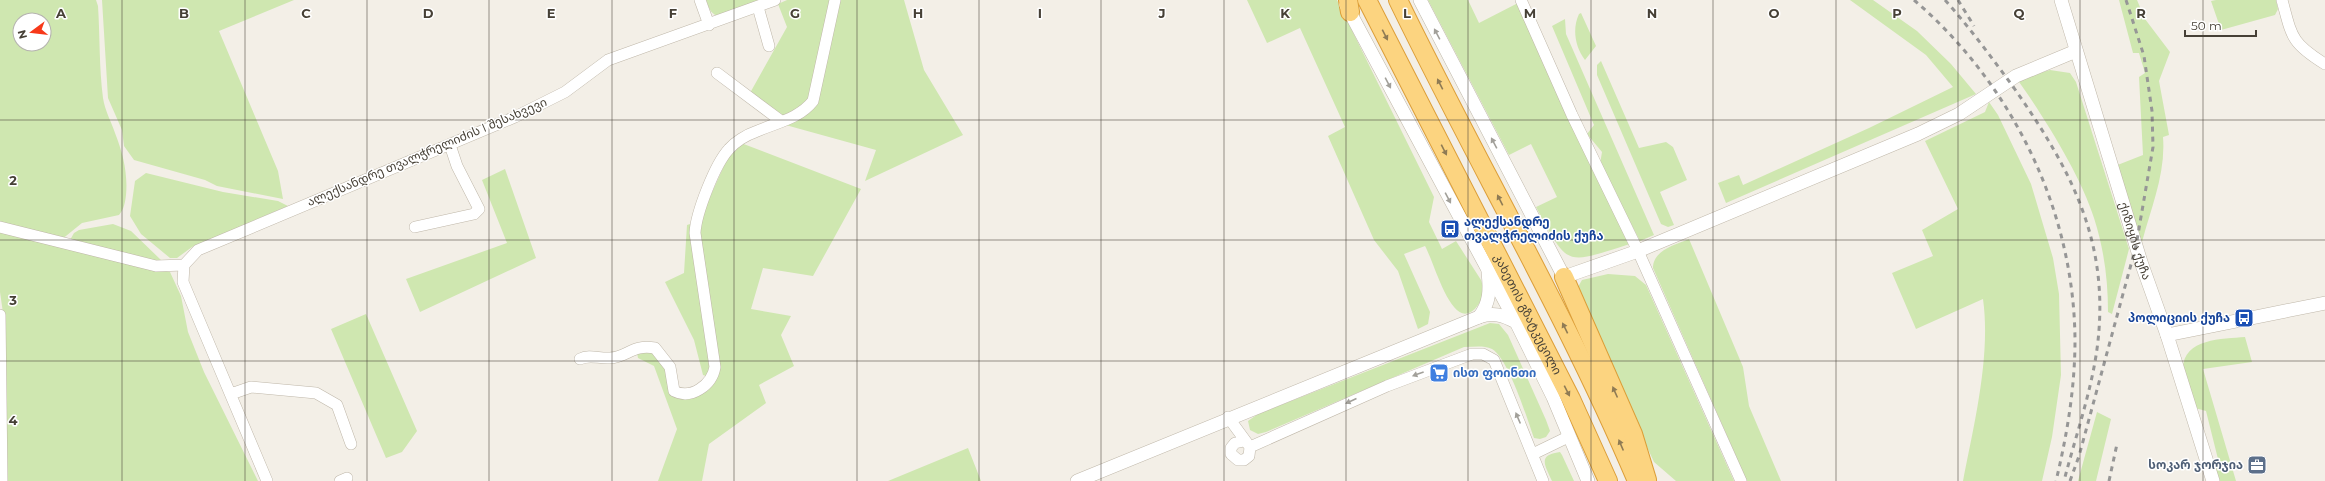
<svg xmlns="http://www.w3.org/2000/svg" width="2325" height="481" font-family="Montserrat,'Noto Sans Georgian',sans-serif">
<style>
.green{fill:#cfe7b0;fill-rule:evenodd}
.lines{fill:none;stroke-linecap:round;stroke-linejoin:round}
.minor-casing{stroke:#bfb7a9;stroke-width:12}
.tertiary-casing{stroke:#bfb7a9;stroke-width:14}
.trunk-casing{stroke:#dc9e38;stroke-width:20}
.minor{stroke:#fff;stroke-width:11}
.tertiary{stroke:#fff;stroke-width:13}
.trunk{stroke:#fcd480;stroke-width:18}
.rail{stroke:#969696;stroke-width:3;stroke-dasharray:5 5;stroke-linecap:butt}
.oneway{fill:#a2a09a}
.oneway2{fill:#8f7b54}
.grid{fill:none;stroke:#464036;stroke-width:1;stroke-opacity:0.55}
.labels{text-anchor:middle;stroke-width:3;stroke-linejoin:round;paint-order:stroke}
.street-label{font-size:12px;fill:#464036;stroke:#fff}
.transit-label{font-size:12px;font-weight:bold;fill:#164399;stroke:#fff;text-anchor:start}
.shop-label{font-size:12px;font-weight:bold;fill:#366cbe;stroke:#fff;text-anchor:start}
.service-label{font-size:12px;font-weight:bold;fill:#4e5e75;stroke:#fff;text-anchor:end}
.grid-label{font-size:13px;text-anchor:middle;font-weight:bold;fill:#464036;stroke:#fff;stroke-width:3;stroke-linejoin:round;paint-order:stroke}
</style>
<rect width="100%" height="100%" fill="#f3efe7"/>
<path class="green" d="M0,0H96L98,6C100,37 99,68 103,98C105,111 111,121 115,133C123,153 128,174 126,195C125,203 124,209 119,215L82,223L61,240L0,222ZM20,20H44V44H20Z
M102,0H294L219,31L278,171L283,199L217,186L205,180L134,160L124,146L122,130L108,98Z
M706,0H762L721,17C711,15 709,9 706,0Z
M787,0H832L810,100L783,118L750,93L787,27L778,4Z
M837,0H904L924,70L963,135L865,181L876,150L782,124L803,116Z
M1247,0H1337L1434,197L1429,222L1442,249L1456,241L1481,280L1485,293C1457,352 1437,268 1425,246L1404,254L1430,312L1428,324L1418,329L1398,271L1374,240L1328,136L1345,127L1300,28L1267,43Z
M1428,0H1468L1479,23L1518,3L1630,244C1565,264 1569,269 1536,207L1557,197L1531,144L1509,155Z
M1850,0H1873L1917,31L1951,64L1976,94L1726,203L1718,183L1739,175L1743,185L1869,128L1953,87L1926,55Z
M2119,0H2137L2145,19L2170,52L2159,81L2169,135L2163,137C2166,173 2151,208 2142,242V250L2115,166L2143,155L2139,77L2145,73L2139,53H2133Z
M2216,0H2276L2278,9L2275,15L2221,30L2211,1Z
M1581,13L1596,46L1585,60C1575,47 1572,29 1579,14Z
M1565,19L1566,34L1654,235L1640,241L1600,164L1602,152L1587,134L1594,125L1552,26Z
M1601,61L1639,148L1666,142L1673,147L1687,180L1660,192L1674,225L1668,227L1661,224L1597,75V65Z
M2050,70L2070,73L2076,82L2129,249L2112,314L2108,312C2108,280 2104,249 2094,218C2081,176 2043,115 2017,79Z
M1989,102L1998,115L2031,184L2053,258L2059,294L2061,375L2052,437L2042,481H1963C1974,424 1991,356 1983,299L1916,329L1892,273L1933,256L1922,230L1958,209L1925,141L1985,112Z
M741,143L861,189L813,276L763,268L751,309L791,316L781,335L794,366L759,385L766,403L709,444L702,481H658L677,429L654,366L638,358L637,353L653,351L667,369L671,392L711,385L698,223L729,155Z
M505,169L536,258L420,312L406,279L507,243L482,180Z
M146,173L223,192L278,201L288,206L192,247L177,258H170L141,234L130,216L135,181Z
M113,224L131,231L161,260L155,261L70,240L74,233L79,230Z
M690,224L712,366L709,377L703,375L694,340L665,282L684,273L687,225Z
M0,231L170,272L181,296L188,332L204,372L258,481H7L5,327L0,292Z
M1689,239L1743,367L1749,406L1781,481H1747L1653,268C1653,250 1675,245 1689,239Z
M1608,274L1635,276L1646,285L1734,481H1676L1654,462L1575,292L1582,280Z
M366,314L417,431L402,452L386,458L331,329Z
M1490,323L1499,324L1508,335L1546,420L1550,431L1546,437L1540,439L1534,438C1527,418 1508,358 1492,349C1483,345 1474,347 1464,347L1266,432L1258,434L1250,430L1248,421L1258,414Z
M2245,337L2252,362L2203,369L2236,481H2218L2211,461L2218,459L2206,411L2195,408C2191,397 2184,382 2183,369C2183,338 2223,339 2245,337Z
M2097,412L2111,419L2096,481H2078Z
M968,448L981,481H888Z
M1560,452L1562,455L1574,481H1552C1545,465 1537,455 1560,452Z"/>
<g class="lines">
<g class="minor-casing">
<path id="minor" d="M700,0L709,25
M1521,0L1572,115L1638,251L1741,481
M2282,0C2292,37 2291,43 2325,64
M758,7L769,46
M717,73L781,121
M0,227L156,266L184,265
M415,227L474,214L479,209L457,166L450,145
M0,315L2,481
M580,359C590,354 599,359 610,358C628,357 632,344 655,348L670,367L674,391C691,400 712,385 715,367L695,233C696,213 715,164 729,149C735,142 746,135 755,132C775,123 799,119 813,101L835,0
M231,394L251,387L316,393L337,405L351,444
M1228,417L1250,447L1249,456L1244,460H1238L1231,454V448L1235,443L1244,441
M1250,447L1387,386L1472,354H1483L1494,360L1543,481
M1533,454L1568,437
M267,481L183,282L184,265L198,250L515,117L565,92L608,60L775,0
M340,481L347,478"/>
</g>
<g class="tertiary-casing">
<g id="tertiary">
<path d="M1420,0L1564,277L1638,251L1918,134L1959,114L2016,76L2076,51"/>
<path id="s1" d="M2061,0L2141,262L2167,335L2213,481"/>
<path d="M1346,5L1516,322L1553,397L1588,481"/>
<path d="M1479,317C1490,303 1490,290 1488,272"/>
<path d="M2167,335L2325,303"/>
<path d="M1077,481L1479,317C1493,312 1503,315 1516,322"/>
</g>
</g>
<g class="trunk-casing">
<g id="trunk">
<path d="M1348,0L1350,12"/>
<path id="s2" d="M1367,0L1571,399L1608,481"/>
<path d="M1398,0C1476,161 1567,316 1637,481"/>
<path d="M1564,277L1633,434L1647,480"/>
</g>
</g>
<use href="#minor" class="minor"/>
<use href="#tertiary" class="tertiary"/>
<use href="#trunk" class="trunk"/>
<path class="rail" d="M1914,0C2012,84 2074,210 2075,340C2075,388 2067,435 2056,481
M1945,0C1970,28 1992,58 2014,88C2072,171 2111,244 2097,349C2091,393 2075,438 2064,481
M1958,0L1974,26
M2070,481L2079,456L2136,246L2153,147L2152,111L2144,56L2126,0
M2109,481L2117,444"/>
</g>
<defs><path id="oneway-solid" d="M-6-.8H1V-3.2L6.5 0L1 3.2V.8H-6Z"/></defs>
<g class="oneway">
<use href="#oneway-solid" transform="translate(1437 34) rotate(-118)"/>
<use href="#oneway-solid" transform="translate(1388 83) rotate(62)"/>
<use href="#oneway-solid" transform="translate(1494 143) rotate(-118)"/>
<use href="#oneway-solid" transform="translate(1448 198) rotate(62)"/>
<use href="#oneway-solid" transform="translate(1418 374) rotate(160)"/>
<use href="#oneway-solid" transform="translate(1351 401) rotate(156)"/>
<use href="#oneway-solid" transform="translate(1518 418) rotate(-113)"/>
</g>
<g class="oneway2">
<use href="#oneway-solid" transform="translate(1385 35) rotate(63)"/>
<use href="#oneway-solid" transform="translate(1440 84) rotate(-117)"/>
<use href="#oneway-solid" transform="translate(1444 150) rotate(63)"/>
<use href="#oneway-solid" transform="translate(1500 200) rotate(-117)"/>
<use href="#oneway-solid" transform="translate(1565 328) rotate(-116)"/>
<use href="#oneway-solid" transform="translate(1567 391) rotate(63)"/>
<use href="#oneway-solid" transform="translate(1615 392) rotate(-114)"/>
<use href="#oneway-solid" transform="translate(1621 445) rotate(-113)"/>
</g>
<path class="grid" d="M122,0V481M245,0V481M367,0V481M489,0V481M612,0V481M734,0V481M857,0V481M979,0V481M1101,0V481M1224,0V481M1346,0V481M1468,0V481M1591,0V481M1713,0V481M1836,0V481M1958,0V481M2080,0V481M2203,0V481M0,120H2325M0,240H2325M0,361H2325"/>
<defs>
<g id="bus-square" transform="scale(1)"><rect x="-9" y="-9" width="18" height="18" rx="4" fill="#1a4fb4" stroke="#fff"/><path d="M-5-6H5V4H4V6H2V4H-2V6H-4V4H-5ZM-3.5-4V0h7V-4ZM-3.5 1.2v1.5H-2V1.2ZM2 1.2v1.5H3.5V1.2Z" fill="#fff"/></g>
<g id="supermarket-square" transform="scale(1)"><rect x="-9" y="-9" width="18" height="18" rx="4" fill="#3f7fe0" stroke="#fff"/><path d="M-6-5.5h2.5l.6 2H6L4.5 2H-2.5L-4.4-4H-6ZM-1.5 3.2a1.3 1.3 0 1 0 .1 0ZM3 3.2a1.3 1.3 0 1 0 .1 0Z" fill="#fff"/></g>
<g id="office-square" transform="scale(1)"><rect x="-9" y="-9" width="18" height="18" rx="4" fill="#5c6f8a" stroke="#fff"/><path d="M-6-3h4V-5.5h4V-3h4V5H-6ZM-1-4.5V-3h2v-1.5ZM-6 0V1H6V0Z" fill="#fff"/></g>
</defs>
<g fill-rule="evenodd">
<use href="#bus-square" x="1450" y="229"/>
<use href="#bus-square" x="2244" y="318"/>
<use href="#supermarket-square" x="1439" y="373"/>
<use href="#office-square" x="2257" y="465"/>
</g>
<g class="labels">
<g class="street-label">
<text transform="translate(427 152) rotate(-23)" y="4">ალექსანდრე თვალჭრელიძის I შესახვევი</text>
<text dy="4" stroke="none"><textPath href="#s1" startOffset="252">ქიზიყის ქუჩა</textPath></text>
<text dy="4" stroke="none"><textPath href="#s2" startOffset="353">კახეთის გზატკეცილი</textPath></text>
</g>
<g class="transit-label">
<text x="1464" y="226">ალექსანდრე<tspan x="1464" dy="14">თვალჭრელიძის ქუჩა</tspan></text>
<text x="2230" y="322" text-anchor="end">პოლიციის ქუჩა</text>
</g>
<g class="shop-label">
<text x="1453" y="377">ისთ ფოინთი</text>
</g>
<g class="service-label">
<text x="2243" y="469">სოკარ ჯორჯია</text>
</g>
</g>
<g class="grid-label">
<text x="61" y="18">A</text>
<text x="184" y="18">B</text>
<text x="306" y="18">C</text>
<text x="428" y="18">D</text>
<text x="551" y="18">E</text>
<text x="673" y="18">F</text>
<text x="795" y="18">G</text>
<text x="918" y="18">H</text>
<text x="1040" y="18">I</text>
<text x="1162" y="18">J</text>
<text x="1285" y="18">K</text>
<text x="1407" y="18">L</text>
<text x="1530" y="18">M</text>
<text x="1652" y="18">N</text>
<text x="1774" y="18">O</text>
<text x="1897" y="18">P</text>
<text x="2019" y="18">Q</text>
<text x="2141" y="18">R</text>
<text x="13" y="185">2</text>
<text x="13" y="305">3</text>
<text x="13" y="425">4</text>
</g>
<g transform="translate(32 32) rotate(255)"><circle r="19" fill="#ffffff" stroke="#b5b3af"/>
<path d="M0-3L7 15L0 10L-7 15Z" fill="#f7391a"/>
<text y="-6" font-size="11" font-weight="bold" text-anchor="middle" fill="#464036">N</text>
</g>
<path d="M2185 30v6h71v-6" fill="none" stroke="#464036" stroke-width="2"/>
<text x="2191" y="30" font-size="12" fill="#464036" stroke="#ffffff" stroke-width="3" paint-order="stroke">50 m</text>
</svg>
